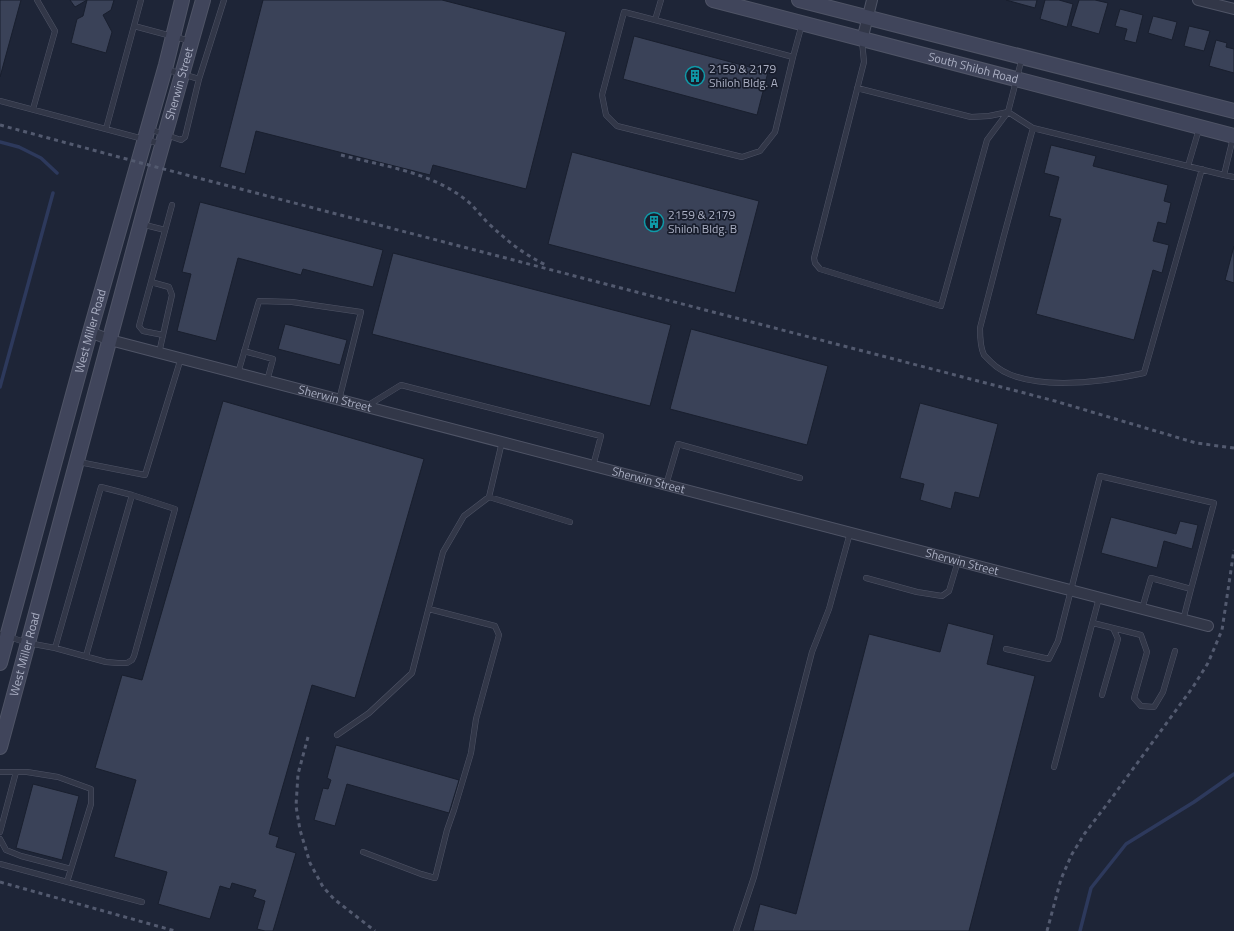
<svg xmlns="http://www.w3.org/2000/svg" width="1234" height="931" font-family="'Titillium Web',sans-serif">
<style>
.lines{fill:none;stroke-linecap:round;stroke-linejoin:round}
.stream{stroke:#2d395c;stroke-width:3.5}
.building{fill:#3a4258;stroke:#191f2e}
.lane-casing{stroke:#4f5466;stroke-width:6}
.street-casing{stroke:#4f5466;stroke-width:12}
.secondary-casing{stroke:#4f5466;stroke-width:16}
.lane{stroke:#323748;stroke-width:5}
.street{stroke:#323748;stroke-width:10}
.secondary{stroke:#40455b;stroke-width:14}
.rail{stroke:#535a6f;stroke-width:3;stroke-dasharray:4 4;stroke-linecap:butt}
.labels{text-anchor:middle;stroke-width:3.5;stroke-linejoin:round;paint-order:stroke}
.poi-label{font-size:12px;fill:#acb1c5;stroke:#181d2c;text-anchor:start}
.street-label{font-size:12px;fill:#acb1c5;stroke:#181d2c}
</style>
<rect width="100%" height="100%" fill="#1e2537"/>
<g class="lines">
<path class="stream" d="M0,142L19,147L41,158L57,173
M0,387L53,193
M1080,931L1091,888L1126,844L1194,802L1234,774"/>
</g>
<path class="building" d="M0,0H21L0,77Z
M70,0H87L75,7Z
M87,0H114L111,10L103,15L112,32L106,53L71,43L77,19L83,16Z
M263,0H442L566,32L526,189L433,165L430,175L256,131L245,174L220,167Z
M1006,0H1037L1035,8Z
M1045,0H1059L1073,4L1067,27L1040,19Z
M1079,0H1095L1108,3L1099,34L1071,26Z
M1120,9L1143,15L1136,43L1124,40L1127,29L1115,26Z
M1153,16L1177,22L1172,40L1148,33Z
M1189,26L1210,31L1204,51L1184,46Z
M634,36L768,72L757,115L623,79Z
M1216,40L1227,43L1226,47L1234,49V73L1209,66Z
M1051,145L1096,156L1093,166L1168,185L1164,201L1171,203L1166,224L1158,222L1153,241L1169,245L1162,273L1153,270L1134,340L1036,314L1061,219L1049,216L1059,177L1044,173Z
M572,152L759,201L735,293L548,244Z
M200,202L383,250L373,287L303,269L301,275L238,258L216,341L177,331L191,274L182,272Z
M1234,246V283L1225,280Z
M393,253L671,325L650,406L372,334Z
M285,324L347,340L340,365L278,349Z
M691,329L828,366L807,445L670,409Z
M223,401L424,459L355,698L312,685L269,834L279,837L276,847L296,853L273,931H265L257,929L265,901L253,897L256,890L232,883L230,889L220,886L210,919L158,904L167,872L114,857L136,780L95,768L122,675L142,680Z
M920,403L998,424L979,498L955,492L951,509L920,500L924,484L900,478Z
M1111,517L1176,534L1180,521L1198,525L1192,549L1164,541L1157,568L1101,553Z
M948,623L994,635L987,664L1035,676L969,931H753L760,904L796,914L869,634L940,652Z
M336,745L459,780L449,813L347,784L335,826L314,820L323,788L328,789L331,780L327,778Z
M33,784L79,796L62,860L16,848Z"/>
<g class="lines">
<g class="lane-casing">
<path id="lane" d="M141,0L134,26L190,41
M661,0L655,20L793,57L802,24
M655,20L624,12L602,95L606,115L617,126L742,157L760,151L775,132L793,57
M862,41L864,62L814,258L815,263L820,269L941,306L987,140L1008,112L1022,58
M165,69L199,79
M857,88L971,117L989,116L1008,112L1033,128L1224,175
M0,101L162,144
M33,109L55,31L37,0
M1033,128L1003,239L980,328C980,337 980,347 984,355C986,357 989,360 991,362C1022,394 1104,382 1144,373L1202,169
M106,129L134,26
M149,129L181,140L185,137L199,79L224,0
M1233,138L1224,175L1234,177
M1188,166L1199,129
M141,224L165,230
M151,282L139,326L143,331L163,335
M244,351L273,359L267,381
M159,353L172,295L169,287L151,282L172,205
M238,373L259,301L292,302L361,312L339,400
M367,406L401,385L601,436L593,466
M79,462L145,475L181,358
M666,485L678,444L800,478
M489,497L570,522
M866,578L917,592L942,596L949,591L958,561
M1142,609L1151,578L1191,589L1183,620
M1093,623L1113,628L1118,639L1102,695
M1113,628L1141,635L1147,652L1134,698L1141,706L1154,707L1163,692L1175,651
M0,634L28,643L55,648L106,662L118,663H127L132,660L134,656L175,509L132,495
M55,648L101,487L132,495L86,656
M1006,649L1049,659L1058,641L1100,476L1214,503L1191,589
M337,735L369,713L412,673L443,552L464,516L489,497L502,442
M1054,767L1099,598
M0,772H27L58,777L91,789V804L67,882
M0,832L16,772
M0,839L6,850L21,856L71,869
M363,852L421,874L435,878L447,830L454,810L471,753L476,719L499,635L495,626L429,609
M0,864L142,902
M736,931L754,877L812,652L829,609L850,533"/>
</g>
<g class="street-casing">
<g id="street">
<path d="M1198,0L1234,9"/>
<path d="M862,40L872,0"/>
<path id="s1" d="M90,332L110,340L1208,626"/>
</g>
</g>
<g class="secondary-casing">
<g id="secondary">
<path id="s2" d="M713,0L1234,136"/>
<path d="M799,0L1234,111"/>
<path id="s3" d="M0,663L90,332L166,65L182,0"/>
<path id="s4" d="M0,747L156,167L203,0"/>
</g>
</g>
<use href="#lane" class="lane"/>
<use href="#street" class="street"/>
<use href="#secondary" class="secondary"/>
<path class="rail" d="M0,125L156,167L1055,401L1196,443L1234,448
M341,155C383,166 431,172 466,200C474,206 480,215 487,222C507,241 523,254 548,266
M308,737L298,774L296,806L300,830L310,863L323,887L334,899L375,931
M0,882L175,931
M1047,931L1061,879L1072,854L1085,833L1108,803L1193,687L1208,663L1222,630L1234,550"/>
</g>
<defs>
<g id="building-ring" transform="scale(1)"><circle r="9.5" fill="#181d2c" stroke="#0f9aa8" stroke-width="1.5"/><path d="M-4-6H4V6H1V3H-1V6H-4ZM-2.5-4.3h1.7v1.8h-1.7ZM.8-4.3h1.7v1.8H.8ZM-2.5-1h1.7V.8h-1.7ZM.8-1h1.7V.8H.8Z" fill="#0f9aa8"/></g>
</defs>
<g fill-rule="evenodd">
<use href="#building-ring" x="695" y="76"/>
<use href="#building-ring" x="654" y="222"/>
</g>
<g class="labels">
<g class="poi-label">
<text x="709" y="73">2159 &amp; 2179<tspan x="709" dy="14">Shiloh Bldg. A</tspan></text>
<text x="668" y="219">2159 &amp; 2179<tspan x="668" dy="14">Shiloh Bldg. B</tspan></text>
</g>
<g class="street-label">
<text dy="4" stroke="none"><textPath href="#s2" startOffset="269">South Shiloh Road</textPath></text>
<text dy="4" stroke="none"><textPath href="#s4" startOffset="687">Sherwin Street</textPath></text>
<text dy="4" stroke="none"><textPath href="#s3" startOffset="344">West Miller Road</textPath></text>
<text dy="4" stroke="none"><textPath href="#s1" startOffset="254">Sherwin Street</textPath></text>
<text dy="4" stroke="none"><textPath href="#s1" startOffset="578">Sherwin Street</textPath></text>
<text dy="4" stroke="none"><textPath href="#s1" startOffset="902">Sherwin Street</textPath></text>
<text dy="4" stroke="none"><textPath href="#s4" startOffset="96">West Miller Road</textPath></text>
</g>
</g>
</svg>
